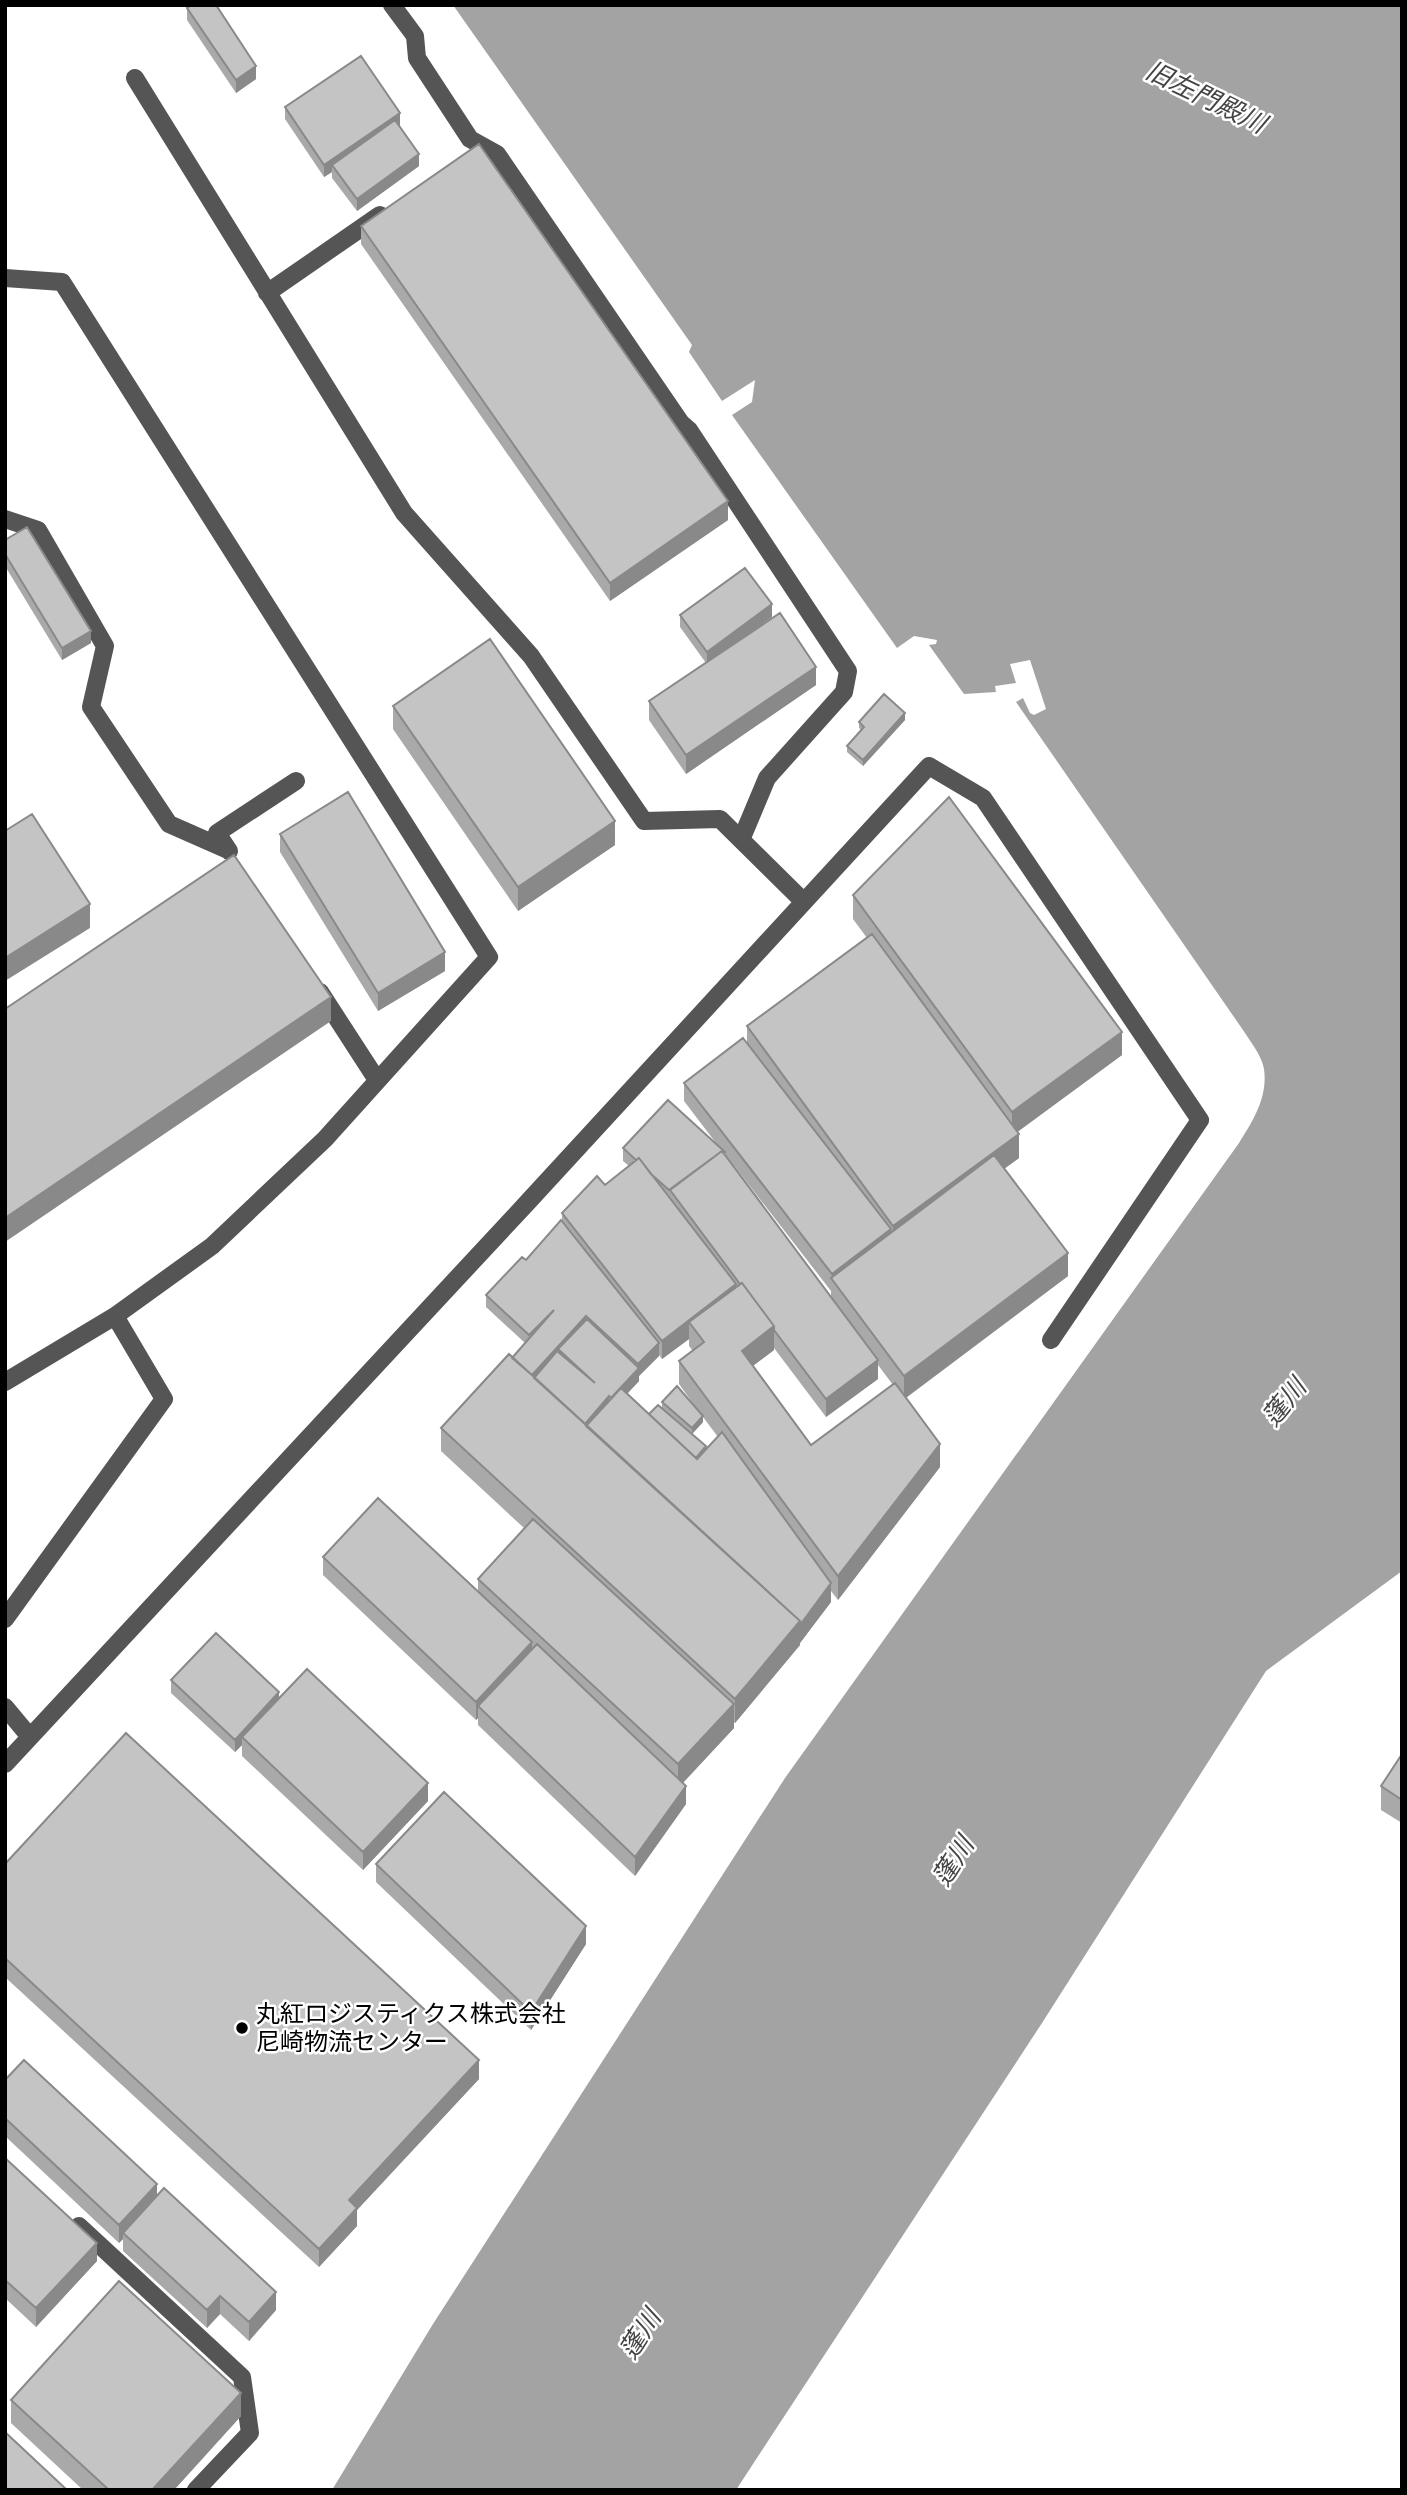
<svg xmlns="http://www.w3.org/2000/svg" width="1407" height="2495" font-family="Karla,'Noto Sans JP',sans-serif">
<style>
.water{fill:#a3a3a3}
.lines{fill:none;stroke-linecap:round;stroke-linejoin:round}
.minor{stroke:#555;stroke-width:18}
.wall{fill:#a9a9a9;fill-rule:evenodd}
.shaded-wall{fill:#898989}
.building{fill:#c4c4c4;stroke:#898989;stroke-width:2}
.poi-dot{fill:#000;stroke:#fff;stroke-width:2.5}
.labels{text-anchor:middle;stroke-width:5;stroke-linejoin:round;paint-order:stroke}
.poi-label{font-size:24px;fill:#000;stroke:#fff;text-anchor:start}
.water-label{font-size:26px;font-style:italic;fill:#444;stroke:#fff}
</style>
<rect width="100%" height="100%" fill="#fff"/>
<path class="water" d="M453,5H1402V1571L1266,1671L1042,2023L736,2490H332L433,2324L785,1778L1239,1143C1253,1121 1268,1097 1264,1069C1262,1056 1250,1041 1243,1030L1016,702L1023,698L1030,713L1034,715L1046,709L1030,660L1010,664L1016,683L995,686L996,692L964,694L929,645L936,644L937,640L914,636L897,648L732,415L752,402L755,380L722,401L689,352L692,345Z"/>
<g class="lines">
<path class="minor" d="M392,5L415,36L417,58L470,139L497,154L681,423L689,430L848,671L844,692L767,778L741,840
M135,78L404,513L531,656L644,821L720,819L804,902
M5,278L62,282L489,957L325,1139L212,1246L115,1316L5,1382
M267,293L380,215
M5,519L38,530L105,646L91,707L169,824L228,850
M229,851L217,833L296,781
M320,992L377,1080
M5,1619L164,1399L115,1316
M5,1707L30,1737
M5,1764L526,1204L929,766L983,798L1200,1120L1051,1340
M79,2226L242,2377L250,2433L196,2490"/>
</g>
<path class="wall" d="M187,8L256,79L236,93L187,20Z
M285,107L400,126L399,127L419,166L357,211L332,178V172L324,177L285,119Z
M361,226L728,520L610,601L361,244Z
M5,540L91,643L62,660L5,566Z
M680,615L772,617L738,642L816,685L686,774L649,720V701L706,663L680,627Z
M393,706L615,845L518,911L393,729Z
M905,720L863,766L847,752V746L861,730L859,728V722Z
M280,834L445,971L378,1011L280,852Z
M853,895L1122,1055L1017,1132L1019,1158L1004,1169L1068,1276L906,1398L940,1467L838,1600L831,1591V1602L800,1643V1645L735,1723L734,1722V1728L683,1783L686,1804L635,1876L478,1725V1718L476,1720L323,1575V1557L478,1591V1579L524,1528L441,1451V1428L512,1358L525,1343L486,1307V1295L526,1260L562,1222V1213L605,1185L629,1166L623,1161V1148L719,1147L684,1101V1083L747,1043V1026L867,938L853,919ZM725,1154L831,1291V1297ZM689,1339V1346L693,1351L679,1361V1384L697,1409L662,1402V1408L649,1414L627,1394L639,1381V1376L659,1356V1355L662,1359ZM774,1348L826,1417L878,1379V1365L893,1385L811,1445L753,1366L774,1350ZM703,1417L718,1437L706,1449L692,1434L703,1422Z
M171,1680L279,1698L428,1801L363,1870L242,1756V1745L235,1752L171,1693Z
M1402,1754V1823L1381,1810V1786Z
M5,1864L479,2079L357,2210V2226L319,2267L5,1977Z
M376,1864L586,1944L531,2030L376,1882Z
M5,2080L157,2195L276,2310L249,2341L220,2314L207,2328L123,2251V2239L119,2243L5,2136Z
M5,2158L97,2261L36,2327L5,2298Z
M11,2400L241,2416L174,2490H83L11,2423Z"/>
<path class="shaded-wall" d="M256,66V79L236,93V80Z
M400,113V126L335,169L332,165V172L324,177V165Z
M419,154V166L357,211V199Z
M728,501V520L610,601V583Z
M772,604V617L707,664V652Z
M91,631V643L62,660V648Z
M816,667V685L686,774V755Z
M905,713V720L863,766V760Z
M615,821V845L518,911V887Z
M90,904V928L5,981V958Z
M445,952V971L378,1011V993Z
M331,997V1021L5,1242V1218Z
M1122,1032V1055L1012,1136V1112Z
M1019,1134V1158L893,1249V1226Z
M891,1229V1247L832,1280V1274Z
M1068,1253V1276L904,1399V1376Z
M736,1284V1302L689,1322V1339L662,1359V1341Z
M586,1316V1328L558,1349V1359L537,1382L531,1376Z
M774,1326V1350L742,1374V1351Z
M659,1343V1356L639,1376V1381L611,1411V1398L638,1369V1364Z
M878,1360V1379L826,1417V1399Z
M609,1396V1409L590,1431L585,1424Z
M703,1416V1422L692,1434V1428Z
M940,1444V1467L838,1600V1576Z
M831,1583V1602L800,1643V1625Z
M800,1621V1645L735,1723V1699Z
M532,1642V1661L478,1706V1718L476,1720V1702Z
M279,1692V1704L242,1737V1745L235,1752V1740Z
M734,1704V1728L678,1788V1764Z
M428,1783V1801L363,1870V1852Z
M686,1786V1804L635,1876V1857Z
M586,1926V1944L531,2030V2012Z
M479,2060V2079L357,2210V2226L319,2267V2249L349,2200Z
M157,2184V2203L123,2233V2239L119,2243V2225Z
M97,2243V2261L36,2327V2308Z
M276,2292V2310L249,2341V2322Z
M220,2296V2314L207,2328V2310Z
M241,2393V2416L174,2490H152Z"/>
<path class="building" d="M191,5H216L256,66L236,80L187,8Z
M361,56L400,113L324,165L285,107Z
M395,120L419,154L357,199L332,165Z
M479,144L728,501L610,583L361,226Z
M27,527L91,631L62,648L5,554V540Z
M745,568L772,604L707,652L680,615Z
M780,613L816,667L686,755L649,701Z
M490,639L615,821L518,887L393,706Z
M884,694L905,713L863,760L847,746L864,727L859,722Z
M348,792L445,952L378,993L280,834Z
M949,797L1122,1032L1012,1112L853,895Z
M32,814L90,904L5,958V831Z
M234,855L331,997L5,1218V1009Z
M872,934L1019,1134L893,1226L747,1026Z
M743,1038L891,1229L832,1274L684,1083Z
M668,1100L725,1152L723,1153L722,1151L669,1190L651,1174L639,1158L636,1160L623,1148Z
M722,1151L878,1360L826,1399L774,1330V1326L742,1283L740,1284L670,1190Z
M994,1155L1068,1253L904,1376L831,1278Z
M639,1158L736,1284L662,1341L562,1213L597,1176L605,1185Z
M561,1220L659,1343L638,1364L586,1316L532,1375L512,1358L554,1310L529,1335L486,1295L522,1257L526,1260Z
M742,1283L774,1326L742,1351L811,1445L895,1383L940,1444L838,1576L679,1361L704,1342L689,1322Z
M587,1319L639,1368L611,1398L609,1396L585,1424L534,1378L557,1351L595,1383L558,1349Z
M509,1354L800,1621L735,1699L441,1428Z
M677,1386L703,1416L692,1428L662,1402Z
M621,1388L697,1459L722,1432L831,1583L800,1625V1621L586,1426Z
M658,1405L706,1446L696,1458L649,1414Z
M378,1498L532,1642L476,1702L323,1557Z
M533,1519L734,1704L678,1764L478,1579Z
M216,1633L279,1692L235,1740L171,1680Z
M537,1644L686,1786L635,1857L478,1706Z
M307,1669L428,1783L363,1852L242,1737Z
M126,1733L479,2060L349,2200L357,2208L319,2249L5,1958V1864Z
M1402,1754V1800L1381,1786Z
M444,1792L586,1926L531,2012L376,1864Z
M24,2060L157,2184L119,2225L5,2118V2080Z
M5,2158L97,2243L36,2308L5,2280Z
M164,2188L276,2292L249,2322L220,2296L207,2310L123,2233Z
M119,2281L241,2393L152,2490H109L11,2400Z
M5,2432L67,2490H5Z"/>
<circle class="poi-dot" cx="242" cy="2028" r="7"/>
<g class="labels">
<g class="poi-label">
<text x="256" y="2022">丸紅ロジスティクス株式会社<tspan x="256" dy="28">尼崎物流センター</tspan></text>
</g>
<g class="water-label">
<text transform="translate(1206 97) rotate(26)" y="9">旧左門殿川</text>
<text transform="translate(1284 1402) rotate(-51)" y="9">蓬川</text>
<text transform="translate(953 1861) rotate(-57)" y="9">蓬川</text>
<text transform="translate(640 2334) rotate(-57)" y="9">蓬川</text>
</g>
</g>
<rect width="1407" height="2495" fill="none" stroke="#000000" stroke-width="14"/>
</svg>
